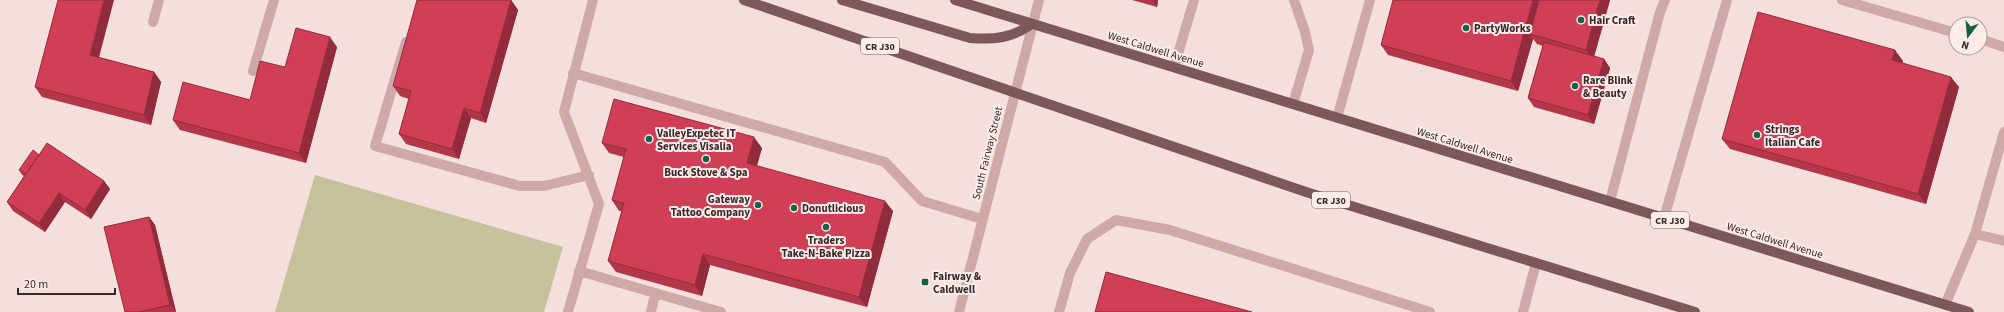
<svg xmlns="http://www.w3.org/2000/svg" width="2004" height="312" font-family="'Source Sans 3',sans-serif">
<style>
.green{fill:#c5c29b}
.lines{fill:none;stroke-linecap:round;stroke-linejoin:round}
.minor{stroke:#cea9a7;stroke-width:10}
.major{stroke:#7c585a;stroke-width:10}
.wall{fill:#b33649}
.shaded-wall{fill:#922c3c}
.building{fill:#d03f55;stroke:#922c3c}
.poi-dot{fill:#1a5f48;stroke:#fbece9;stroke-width:1.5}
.labels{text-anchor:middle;stroke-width:4;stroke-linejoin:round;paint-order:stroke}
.shield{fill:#fbece9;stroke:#736363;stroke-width:1}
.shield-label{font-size:10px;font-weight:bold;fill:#392829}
.poi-label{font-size:11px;font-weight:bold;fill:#392829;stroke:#fbece9;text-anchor:start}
.street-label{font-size:11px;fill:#392829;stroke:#fbece9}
</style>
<rect width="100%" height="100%" fill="#f4dfdc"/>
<path class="green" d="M315,175L563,247L544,312H275Z"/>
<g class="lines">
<path class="minor" d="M1842,0L1956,33
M153,22L159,0
M1980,39L2004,47
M406,42L375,146L520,186H544L589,175
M1174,67L1194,0
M253,71L274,0
M573,73L885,162L922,201L982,219
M1293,104L1309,50L1305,32L1294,0
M1337,118L1370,0
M1610,201L1660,12L1665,0
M1664,218L1727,0
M1975,234L2004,241
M579,271L721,312
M1945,305L1975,234L2004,132
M568,312L599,204L564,112L593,0
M651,312L655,294
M959,312L1039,0
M1059,312L1070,273L1087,239L1116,220L1170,230L1430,312
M1523,312L1536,263"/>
<path class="major" d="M744,0L1306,192L1695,312
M842,0L970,38C994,40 1012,38 1032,24
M955,0L1969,312"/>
</g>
<path class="wall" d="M511,0L518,10L486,123L471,118L459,159L406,144L399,134L409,99L400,96L393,86Z
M1132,0H1158L1157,7Z
M1610,0L1594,57L1604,59L1610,68L1594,124L1534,107L1528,98L1543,46L1537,44L1533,39L1518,91L1388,55L1381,45Z
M337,47L306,163L180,130L173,120L250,100L285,67Z
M99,58L154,72L161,82L151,125L42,97L35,87Z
M1903,61L1902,63L1959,87L1926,204L1730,149L1722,139Z
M602,143L762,148L757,166L893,211L867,307L710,265L702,296L616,272L608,261L622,211H619L612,200L624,157L609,153Z
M39,155L104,181L110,189L91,219L65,202L45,232L13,211L7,202L24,176L22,175L19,170Z
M149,217L155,225L176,312H125Z"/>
<path class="shaded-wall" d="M104,0H114L97,65L90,55Z
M511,0L518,10L486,123L480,113Z
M1152,0H1158L1157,7Z
M1533,0H1544L1530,34L1533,39L1518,91L1511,81Z
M1600,0H1610L1593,60L1586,50Z
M330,37L337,47L306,163L299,153Z
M1895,50L1903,61L1900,71L1892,60Z
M1604,59L1610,68L1594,124L1588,115Z
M154,72L161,82L151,125L144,115Z
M1951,77L1959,87L1926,204L1918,194Z
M464,108L471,118L459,159L452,149Z
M754,137L762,148L754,173L747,163Z
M104,181L110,189L91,219L85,210Z
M59,193L65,202L45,232L39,223Z
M885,201L893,211L867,307L859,297Z
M149,217L155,225L176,312L170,305Z
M703,254L710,265L702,296L695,285Z"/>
<path class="building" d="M58,0H104L90,55L154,72L144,115L35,87Z
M417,0H511L480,113L464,108L452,149L399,134L411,91L393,86Z
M1393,0H1533L1511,81L1381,45Z
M1539,0H1600L1586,50L1530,34Z
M1758,12L1895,50L1892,60L1951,77L1918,194L1722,139Z
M296,28L330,37L299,153L173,120L183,82L250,100L260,61L285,67Z
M1544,42L1604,59L1588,115L1528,98Z
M614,99L754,137L747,163L885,201L859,297L703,254L695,285L608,261L624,203L612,200L626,149L602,143Z
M47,143L104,181L85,210L59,193L39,223L7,202Z
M33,150L39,155L26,174L19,170Z
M149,217L170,305L139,312H125L104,227Z
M1106,272L1252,312H1095Z"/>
<g class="poi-dot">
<circle cx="1581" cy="20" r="4"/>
<circle cx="1466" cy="28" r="4"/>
<circle cx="1575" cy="86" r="4"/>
<circle cx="1757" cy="135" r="4"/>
<circle cx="649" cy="139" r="4"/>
<circle cx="706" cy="159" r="4"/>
<circle cx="758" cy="205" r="4"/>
<circle cx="794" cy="208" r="4"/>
<circle cx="826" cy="227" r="4"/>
<rect x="921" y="278" width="8" height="8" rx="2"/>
</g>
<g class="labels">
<g class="shield">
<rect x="861" y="38" width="38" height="16" rx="3"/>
<rect x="1312" y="192" width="38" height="16" rx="3"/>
<rect x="1651" y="212" width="38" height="16" rx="3"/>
</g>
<g class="shield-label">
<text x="880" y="50">CR J30</text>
<text x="1331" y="204">CR J30</text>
<text x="1670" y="224">CR J30</text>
</g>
<g class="poi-label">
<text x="1589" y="24">Hair Craft</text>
<text x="1474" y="32">PartyWorks</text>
<text x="1583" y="84">Rare Blink<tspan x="1583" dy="13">&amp; Beauty</tspan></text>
<text x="1765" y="133">Strings<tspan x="1765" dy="13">Italian Cafe</tspan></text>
<text x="657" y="137">ValleyExpetec IT<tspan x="657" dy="13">Services Visalia</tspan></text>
<text x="706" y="176" text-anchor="middle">Buck Stove &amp; Spa</text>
<text x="750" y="203" text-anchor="end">Gateway<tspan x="750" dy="13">Tattoo Company</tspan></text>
<text x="802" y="212">Donutlicious</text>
<text x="826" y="244" text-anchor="middle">Traders<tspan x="826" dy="13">Take-N-Bake Pizza</tspan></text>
<text x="933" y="280">Fairway &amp;<tspan x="933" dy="13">Caldwell</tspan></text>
</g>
<g class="street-label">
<text transform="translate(1156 49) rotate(17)" y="4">West Caldwell Avenue</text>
<text transform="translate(1465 145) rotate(17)" y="4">West Caldwell Avenue</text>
<text transform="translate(987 153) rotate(-76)" y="4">South Fairway Street</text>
<text transform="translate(1775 240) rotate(17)" y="4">West Caldwell Avenue</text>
</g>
</g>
<g transform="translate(1968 36) rotate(196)"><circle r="19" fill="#fbece9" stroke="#ad9e9c"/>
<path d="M0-3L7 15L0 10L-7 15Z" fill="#1a5f48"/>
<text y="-6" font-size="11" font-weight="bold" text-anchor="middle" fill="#392829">N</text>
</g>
<path d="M18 288v6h97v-6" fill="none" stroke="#392829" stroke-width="2"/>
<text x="24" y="288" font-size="12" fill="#392829" stroke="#fbece9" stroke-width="3" paint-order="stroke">20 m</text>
</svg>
